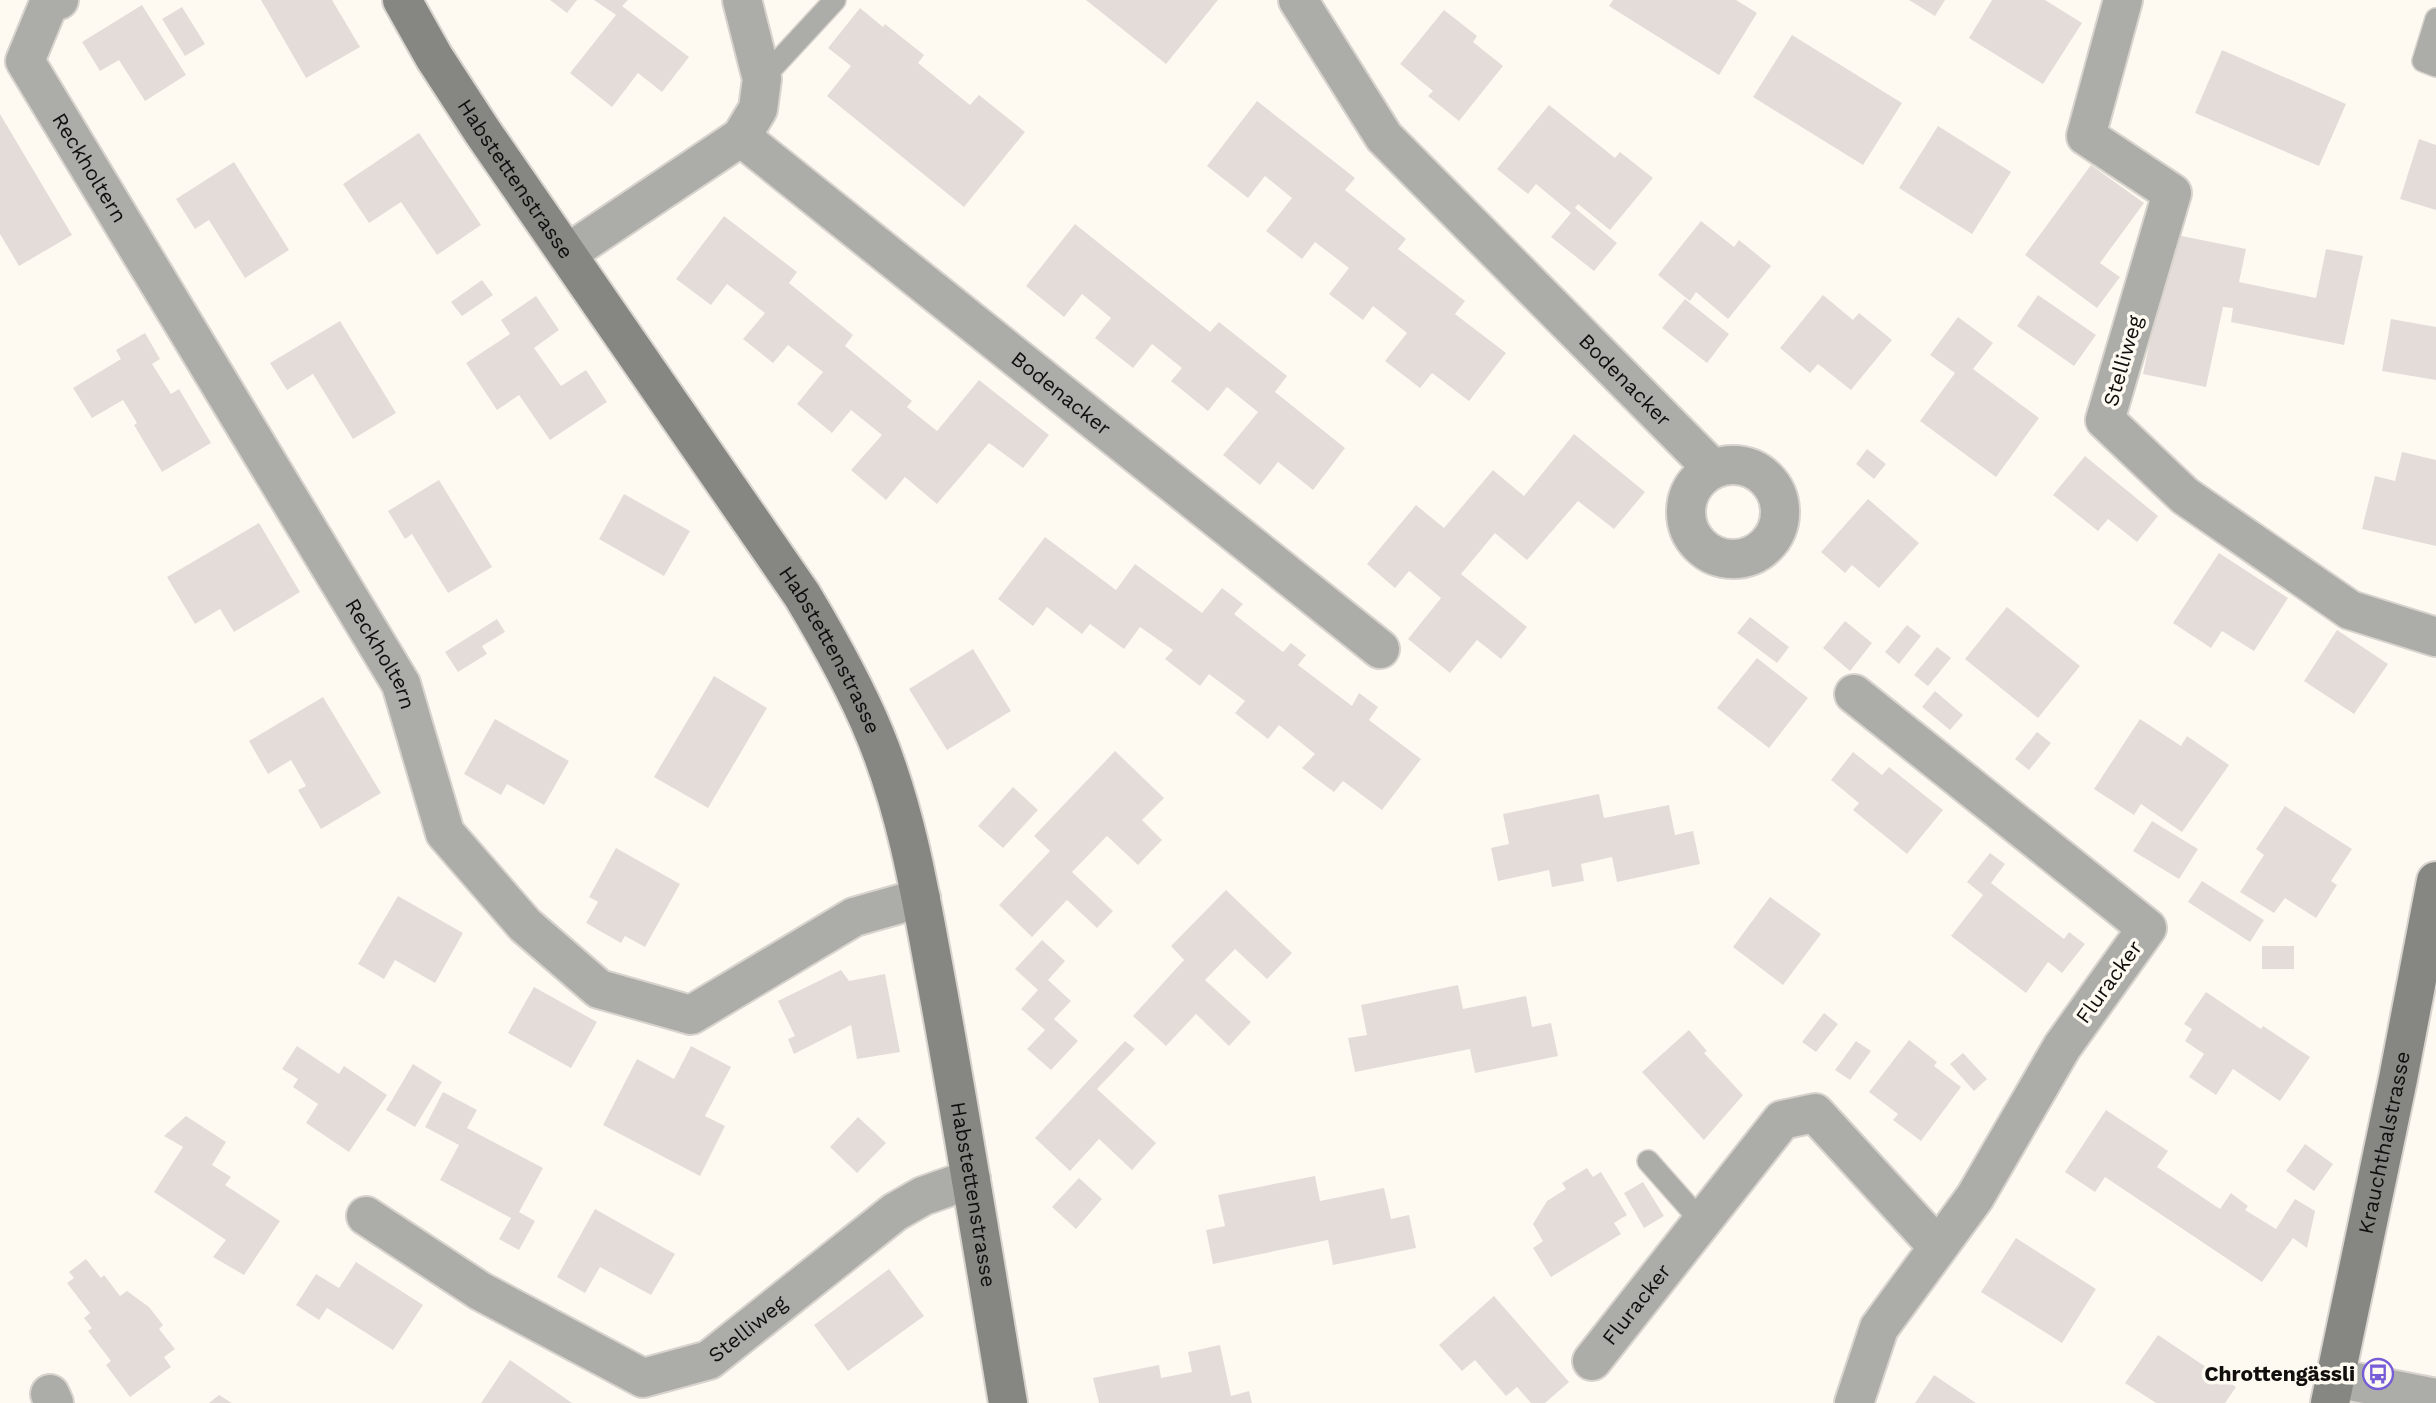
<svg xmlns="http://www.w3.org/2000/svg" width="2436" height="1403" font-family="'Work Sans',sans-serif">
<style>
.building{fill:#e4dcd8}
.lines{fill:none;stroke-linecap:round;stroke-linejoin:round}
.lane-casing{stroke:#d8d4cd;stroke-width:24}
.street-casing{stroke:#d8d4cd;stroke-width:42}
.secondary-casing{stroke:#d8d4cd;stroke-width:42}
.lane{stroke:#acaca9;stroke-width:21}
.street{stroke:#acaca9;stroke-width:38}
.secondary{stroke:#868782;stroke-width:38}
.labels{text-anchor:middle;stroke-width:7;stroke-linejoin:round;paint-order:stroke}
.street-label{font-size:21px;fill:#100f0d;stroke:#fefaf2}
.poi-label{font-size:21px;font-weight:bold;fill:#100f0d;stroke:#fefaf2;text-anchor:end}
</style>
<rect width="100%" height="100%" fill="#fefaf2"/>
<path class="building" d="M261,0H332L360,47L306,78Z
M550,0H577L567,13Z
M594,0H628L622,6L689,57L662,92L638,73L612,107L570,73L616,15Z
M1086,0H1218L1166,64Z
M1613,0H1736L1757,13L1719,75L1609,6Z
M1909,0H1945L1935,16Z
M1992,0H2045L2082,23L2043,84L1969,38Z
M142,5L186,75L145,101L119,60L100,71L82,42Z
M182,7L205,44L185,56L162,19Z
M860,8L883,27L885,24L924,55L918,63L970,105L979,95L1025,132L964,207L827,96L851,66L828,48Z
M1444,10L1477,36L1473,42L1503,66L1459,121L1428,96L1433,91L1400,64Z
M1792,35L1902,103L1863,165L1753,97Z
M2222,50L2346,104L2319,166L2195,113Z
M1257,101L1355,178L1345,190L1406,239L1398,249L1465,301L1455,314L1506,353L1469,401L1432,373L1420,388L1385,361L1407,333L1373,306L1363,320L1329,294L1349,268L1315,242L1302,259L1266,231L1292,198L1265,176L1248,198L1207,166Z
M1549,105L1615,158L1620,152L1653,178L1610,230L1578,204L1575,208L1617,243L1594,271L1551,237L1571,213L1536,184L1528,194L1497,169Z
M0,114L72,235L19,266L0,234Z
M1938,126L2011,172L1972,234L1899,188Z
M419,133L481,225L437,255L401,202L369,223L343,184Z
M2419,139L2436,145V210L2400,199Z
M234,162L289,250L245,278L209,220L195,229L176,199Z
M2091,165L2144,203L2100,263L2120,277L2097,308L2025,255Z
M724,216L797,272L789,283L853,335L845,346L912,401L907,407L937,431L979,380L1049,435L1023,468L989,443L937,504L905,477L886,500L851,470L882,435L851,410L832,433L797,404L823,372L788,345L773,363L743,339L765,313L727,284L711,305L676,279Z
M1701,221L1734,247L1739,240L1771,266L1728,319L1696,292L1690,301L1658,275Z
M1075,224L1210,332L1219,322L1287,376L1275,392L1345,448L1313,490L1278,462L1260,485L1223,455L1258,412L1227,387L1208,411L1171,381L1182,368L1152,344L1133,368L1095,338L1111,318L1082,294L1064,317L1026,286Z
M2172,234L2246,249L2239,282L2316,298L2326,249L2363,256L2344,345L2231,322L2233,308L2223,307L2206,387L2143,374Z
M482,280L493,295L462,316L451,302Z
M1823,295L1853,320L1859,313L1892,340L1851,390L1818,364L1810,373L1780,348Z
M2038,295L2096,335L2074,366L2017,326Z
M536,296L559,330L534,348L561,386L586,370L607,402L550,440L519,395L497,410L466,363L510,334L501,320Z
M1685,299L1729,334L1707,363L1662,328Z
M1958,317L1993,343L1973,369L2039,418L1996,477L1920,421L1955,373L1930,355Z
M2391,319L2436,327V380L2382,371Z
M340,321L396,413L353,439L313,374L287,390L270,363Z
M145,333L160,359L152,364L171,394L179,389L211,443L162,472L134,425L137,423L123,400L92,418L73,388L121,359L116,350Z
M1574,434L1645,492L1614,529L1578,501L1527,560L1495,533L1461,574L1527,627L1501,659L1477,640L1450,673L1408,639L1441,598L1409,571L1395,588L1367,564L1416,505L1444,528L1493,470L1524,496Z
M1867,449L1886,464L1874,479L1856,464Z
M2402,452L2436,460V546L2362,529L2375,476L2395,481Z
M2085,456L2158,516L2137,542L2108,519L2098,531L2053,495Z
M439,480L492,567L448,593L412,534L405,539L388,511Z
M624,494L690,531L664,576L599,539Z
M1868,499L1919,543L1879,588L1852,565L1845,573L1821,552Z
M259,523L300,592L234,632L220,609L195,624L167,577Z
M1045,537L1116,590L1135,564L1202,613L1222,588L1243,604L1234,614L1283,652L1291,643L1306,655L1298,665L1352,706L1359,693L1378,707L1369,720L1421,759L1382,810L1343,781L1334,792L1302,768L1315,754L1279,725L1268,739L1235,713L1245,701L1209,674L1200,686L1165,659L1173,650L1140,627L1124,649L1090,624L1082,634L1047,607L1033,626L998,599Z
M2219,553L2288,598L2254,651L2222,631L2211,648L2173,623Z
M2007,607L2080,666L2038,718L1965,659Z
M1750,617L1789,647L1777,663L1737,633Z
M497,619L505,632L482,646L487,654L458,672L445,652Z
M1845,621L1872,643L1850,671L1823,648Z
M1907,625L1921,636L1899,664L1885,652Z
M2337,630L2388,664L2354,714L2304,681Z
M1937,647L1951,658L1928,686L1914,675Z
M973,649L1011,711L947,750L909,689Z
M1757,658L1808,698L1769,748L1717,708Z
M714,676L767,708L708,808L654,777Z
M1935,691L1963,715L1950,730L1922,707Z
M323,697L381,793L321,829L298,790L306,786L291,760L268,774L249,741Z
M495,719L569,761L544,805L507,784L501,795L464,774Z
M2140,719L2181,746L2187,736L2229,765L2182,832L2141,804L2134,815L2094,789Z
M2037,732L2051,743L2029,770L2015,759Z
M1115,751L1164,798L1142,820L1162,840L1138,865L1107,836L1072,872L1113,911L1097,928L1067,900L1032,937L999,905L1050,851L1034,836Z
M1853,752L1882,775L1889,767L1943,810L1907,854L1853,810L1859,803L1831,780Z
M1013,787L1038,810L1003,848L978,826Z
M1599,794L1604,818L1669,805L1675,835L1693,831L1700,864L1617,882L1612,857L1581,864L1584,881L1552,887L1549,870L1498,881L1491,848L1509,844L1503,814Z
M2285,806L2352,849L2331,881L2337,885L2316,918L2285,898L2274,913L2240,892L2264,855L2256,849Z
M2152,821L2198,849L2179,879L2133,851Z
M616,848L680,884L645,947L625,936L621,943L586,923L598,902L589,897Z
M1990,853L2005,864L1991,883L2064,939L2069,932L2085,944L2062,973L2048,962L2026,993L1951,936L1983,895L1967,882Z
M2202,881L2264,920L2250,942L2188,902Z
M1226,890L1292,953L1267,979L1235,949L1205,980L1251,1022L1229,1046L1196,1014L1166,1046L1133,1016L1184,960L1171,946Z
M398,896L463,933L435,983L395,960L384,979L358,964Z
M1770,897L1821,934L1783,985L1733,947Z
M1042,940L1065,961L1048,980L1071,1001L1054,1019L1078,1041L1051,1070L1027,1049L1045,1030L1021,1009L1038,990L1015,969Z
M2262,946H2294V969H2262Z
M841,970L849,981L885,974L900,1052L857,1059L851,1025L794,1054L788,1039L795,1036L778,1001Z
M1458,985L1463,1009L1526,996L1532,1027L1551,1023L1558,1056L1475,1073L1470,1049L1355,1072L1348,1038L1367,1035L1361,1005Z
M534,987L597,1022L571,1068L508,1033Z
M2206,992L2261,1029L2263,1026L2310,1057L2280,1101L2233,1069L2216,1095L2189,1077L2204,1054L2185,1041L2192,1029L2184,1024Z
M1824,1013L1838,1024L1816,1052L1802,1042Z
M1689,1030L1707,1051L1704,1053L1743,1095L1704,1140L1642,1072Z
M1909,1040L1937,1062L1934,1066L1961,1087L1921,1141L1893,1120L1898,1114L1869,1092Z
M1125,1041L1135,1049L1097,1089L1156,1143L1132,1170L1099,1139L1070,1171L1035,1138Z
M1856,1041L1871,1051L1850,1080L1835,1070Z
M297,1046L339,1074L344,1066L387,1095L349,1152L306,1123L318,1104L293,1087L298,1079L282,1069Z
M691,1046L731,1067L705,1116L725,1126L700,1176L603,1125L637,1059L674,1079Z
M1963,1053L1987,1079L1974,1091L1950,1064Z
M413,1064L442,1082L415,1127L386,1110Z
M443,1092L477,1110L467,1128L543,1168L519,1212L535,1221L519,1250L499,1239L511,1218L440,1180L459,1145L425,1127Z
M2106,1110L2168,1151L2157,1167L2220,1209L2231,1193L2248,1206L2245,1210L2276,1229L2295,1199L2315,1211L2307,1248L2293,1238L2262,1282L2105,1177L2095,1192L2065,1172Z
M186,1116L226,1142L212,1165L231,1177L225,1185L280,1221L244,1275L213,1257L226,1240L154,1192L183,1147L164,1136Z
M858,1117L886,1143L857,1173L830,1147Z
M2305,1144L2333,1164L2314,1191L2286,1171Z
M1587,1168L1593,1177L1601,1172L1627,1215L1614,1223L1621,1234L1551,1277L1533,1248L1543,1241L1533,1224L1547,1201L1566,1189L1562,1183Z
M1315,1176L1320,1201L1384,1188L1391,1219L1409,1215L1416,1248L1333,1265L1328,1240L1213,1264L1206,1230L1225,1226L1218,1195Z
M1079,1178L1102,1199L1076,1229L1052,1207Z
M1643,1182L1664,1216L1644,1228L1624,1193Z
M595,1209L675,1254L651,1295L600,1267L585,1293L557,1277Z
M2016,1238L2096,1289L2062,1343L1981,1292Z
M86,1259L101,1278L104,1275L120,1296L127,1291L149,1307L163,1325L159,1329L175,1349L164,1357L171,1367L130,1397L106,1365L111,1361L88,1331L92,1328L84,1318L90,1313L67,1283L74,1278L69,1272Z
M356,1262L423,1305L393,1350L327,1308L319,1320L296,1305L316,1274L339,1288Z
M889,1269L924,1316L848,1371L814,1325Z
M1494,1296L1569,1382L1545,1403H1531L1517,1387L1506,1396L1475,1360L1462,1371L1439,1345Z
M2158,1335L2236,1387L2225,1403H2156L2125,1383Z
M1220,1345L1231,1396L1249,1391L1252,1403H1099L1093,1378L1159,1365L1161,1378L1192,1372L1188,1352Z
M510,1360L572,1403H481Z
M1934,1375L1976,1403H1915Z
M219,1395L232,1403H209Z"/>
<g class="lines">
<g class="lane-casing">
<path id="lane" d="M2436,19L2423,61L2436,66
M762,79L835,0
M1648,1161L1702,1222"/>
</g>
<g class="street-casing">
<g id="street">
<path id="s1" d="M59,0L49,3L25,61L401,684L445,833L525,925L599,989L691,1015L854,917L921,898"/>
<path id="s2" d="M1298,0L1384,137L1713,469"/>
<path d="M2123,0L2086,136L2172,193L2105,420L2185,496L2350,610L2436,637"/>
<path id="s3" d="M741,137L1380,649"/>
<path d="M568,253L741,137L758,109L762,79L742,0"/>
<circle cx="1733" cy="512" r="47"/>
<path d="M1854,694L2147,928L2062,1047L1975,1197L1879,1328L1854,1403"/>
<path id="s4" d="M366,1216L480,1291L643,1378L709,1360L895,1212L923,1196L971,1179"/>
<path id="s5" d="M1592,1361L1782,1120L1815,1113L1938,1247"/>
<path d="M2335,1378L2436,1398"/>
<path d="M50,1394L54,1403"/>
</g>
</g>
<g class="secondary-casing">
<g id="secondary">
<path id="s6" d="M402,0L434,57L482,131L802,595C829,640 855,686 875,735C910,820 923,912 940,1002C964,1135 986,1269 1008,1403"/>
<path id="s7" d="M2330,1403L2398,1079L2436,881"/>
</g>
</g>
<use href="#lane" class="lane"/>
<use href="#street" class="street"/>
<use href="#secondary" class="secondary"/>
</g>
<defs>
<g id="bus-ring" transform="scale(1.575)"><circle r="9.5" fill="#fefaf2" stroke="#765cd6" stroke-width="1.5"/><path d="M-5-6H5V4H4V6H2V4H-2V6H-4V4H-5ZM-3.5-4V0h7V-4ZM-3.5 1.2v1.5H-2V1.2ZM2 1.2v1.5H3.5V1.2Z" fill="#765cd6"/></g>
</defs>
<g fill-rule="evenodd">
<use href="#bus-ring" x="2378" y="1374"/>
</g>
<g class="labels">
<g class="street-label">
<text dy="7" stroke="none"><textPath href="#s1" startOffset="198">Reckholtern</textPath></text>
<text dy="7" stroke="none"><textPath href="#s6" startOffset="212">Habstettenstrasse</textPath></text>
<text transform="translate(2123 361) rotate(-74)" y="7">Stelliweg</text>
<text dy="7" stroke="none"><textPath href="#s2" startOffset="504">Bodenacker</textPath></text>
<text dy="7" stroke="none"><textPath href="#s3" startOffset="410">Bodenacker</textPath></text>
<text dy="7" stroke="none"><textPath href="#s6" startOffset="779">Habstettenstrasse</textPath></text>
<text dy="7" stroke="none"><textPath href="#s1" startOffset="765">Reckholtern</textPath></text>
<text transform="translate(2109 982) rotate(-54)" y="7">Fluracker</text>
<text dy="7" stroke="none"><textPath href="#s7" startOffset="266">Krauchthalstrasse</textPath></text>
<text dy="7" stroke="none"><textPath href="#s6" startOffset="1346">Habstettenstrasse</textPath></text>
<text dy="7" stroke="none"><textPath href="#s5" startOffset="72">Fluracker</textPath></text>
<text dy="7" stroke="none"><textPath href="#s4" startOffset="439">Stelliweg</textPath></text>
</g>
<g class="poi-label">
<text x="2355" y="1381">Chrottengässli</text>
</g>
</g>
</svg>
